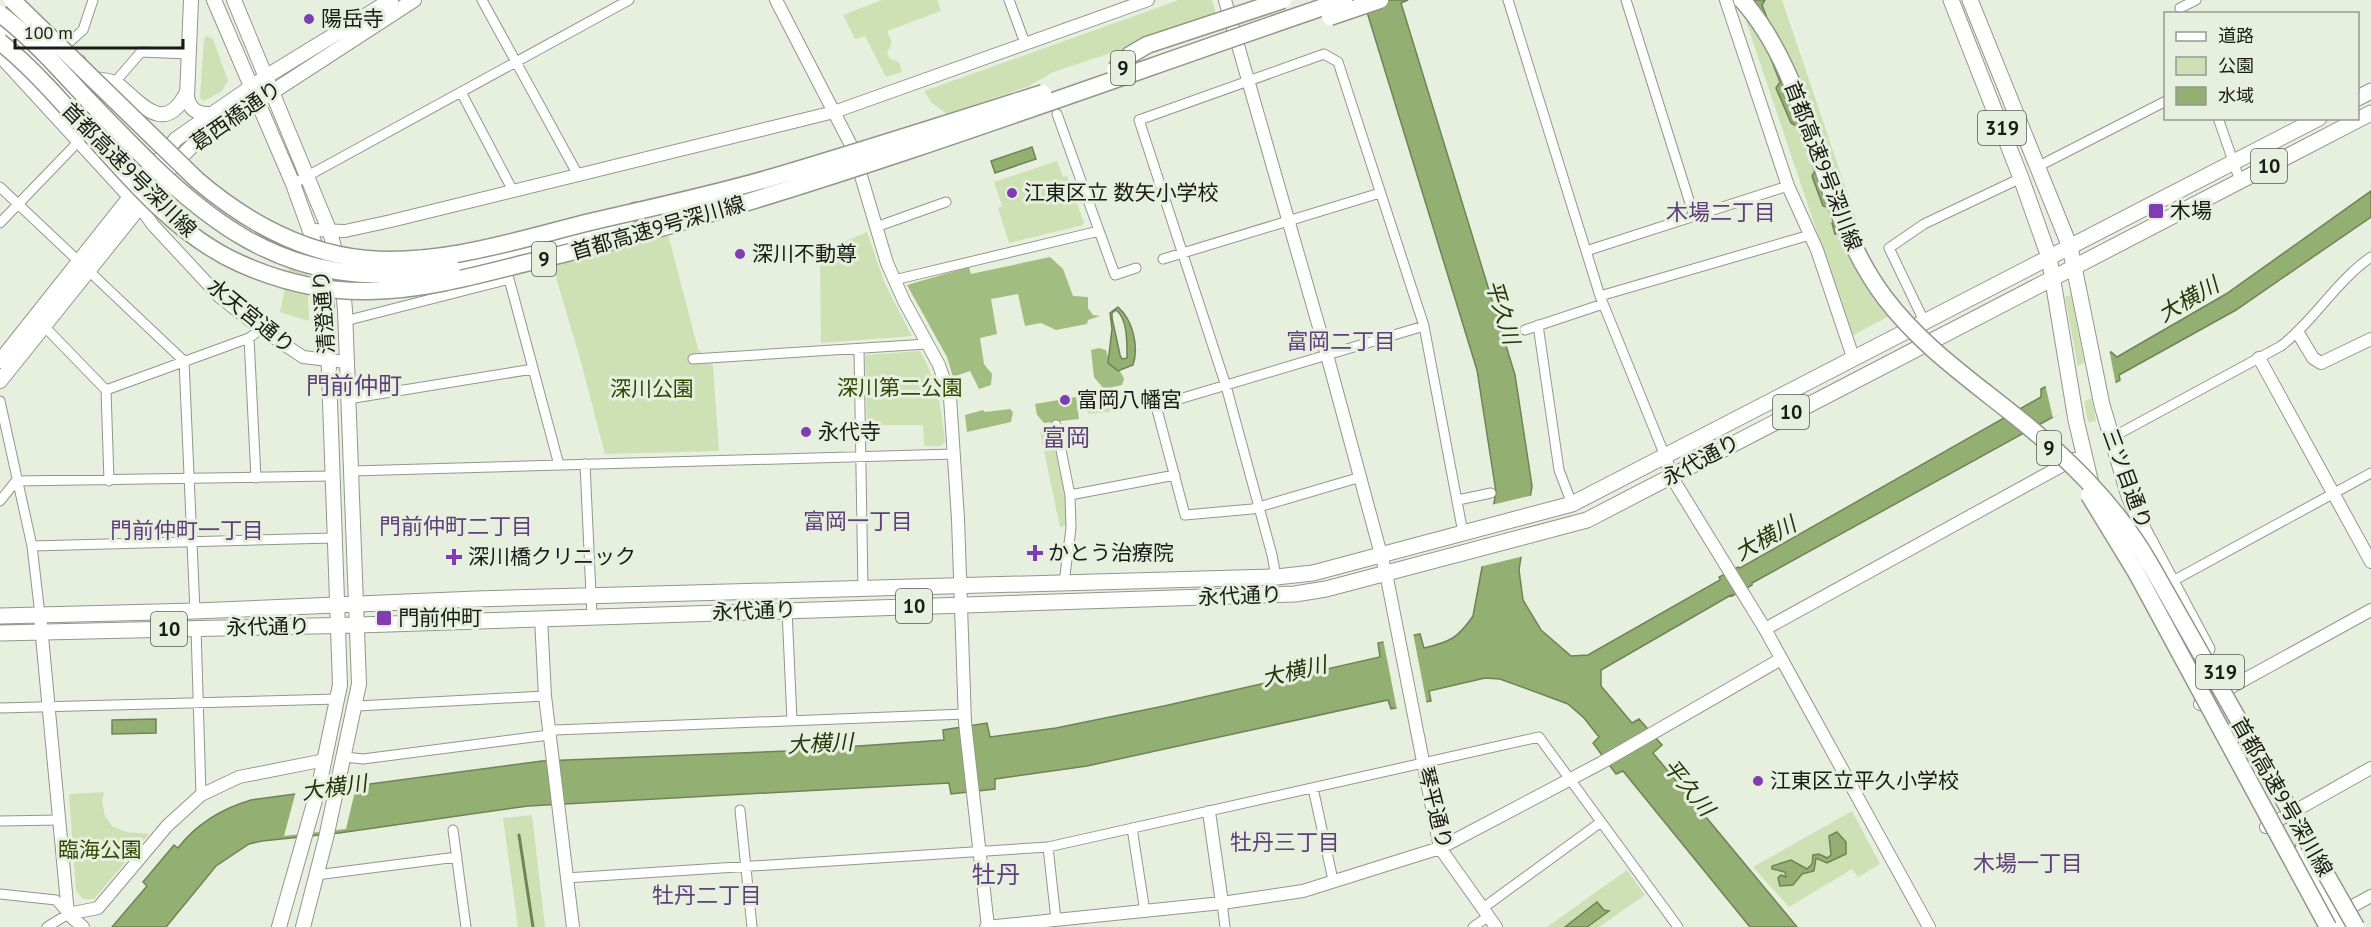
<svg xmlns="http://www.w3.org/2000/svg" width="2371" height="927" font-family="'PT Sans','Noto Sans JP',sans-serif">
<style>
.green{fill:#cde1b4}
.forest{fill:#a2bd80}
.water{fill:#94af72;stroke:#6f8356;stroke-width:1.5;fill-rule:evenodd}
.pier{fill:#e7efdf}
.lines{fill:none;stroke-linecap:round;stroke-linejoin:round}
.stream{stroke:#6f8356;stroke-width:3}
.minor-casing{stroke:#91988a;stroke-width:11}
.tertiary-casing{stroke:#91988a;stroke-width:14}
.secondary-casing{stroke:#91988a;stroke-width:16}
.primary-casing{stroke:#91988a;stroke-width:17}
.motorway-casing{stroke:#91988a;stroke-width:19}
.minor{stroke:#fff;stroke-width:9}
.tertiary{stroke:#fff;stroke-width:12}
.secondary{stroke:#fff;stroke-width:14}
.primary{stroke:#fff;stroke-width:15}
.motorway{stroke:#fff;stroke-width:16}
.motorway-bridge-casing{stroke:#91988a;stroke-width:19;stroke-linecap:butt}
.motorway-bridge{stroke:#fff;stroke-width:16}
.poi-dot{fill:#803db1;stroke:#e7efdf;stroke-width:2}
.labels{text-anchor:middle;stroke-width:6;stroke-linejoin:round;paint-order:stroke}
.shield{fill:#e7efdf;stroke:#575b52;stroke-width:1.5}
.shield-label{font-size:20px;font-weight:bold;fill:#191b16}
.poi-label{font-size:21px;fill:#191b16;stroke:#e7efdf;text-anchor:start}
.street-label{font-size:21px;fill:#191b16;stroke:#e7efdf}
.park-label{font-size:21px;fill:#314902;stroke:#e7efdf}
.neighbourhood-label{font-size:22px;fill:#60407b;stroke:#e7efdf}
.water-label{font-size:22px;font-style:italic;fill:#243406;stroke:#e7efdf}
.quarter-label{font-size:24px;fill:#60407b;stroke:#e7efdf}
</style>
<rect width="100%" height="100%" fill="#e7efdf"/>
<path class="green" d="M882,0H937L941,11L887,31L892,43L887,53L890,59L899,62L902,72L886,77L865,36L855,39L843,15Z
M1179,0H1212L1217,18L1053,72L1029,86L947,114L932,103L924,91Z
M1739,0H1782L1889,316L1852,336Z
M206,36L213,39L228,81L222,91L204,101L200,98L204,39Z
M1057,161L1063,177L1067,176L1084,222L1083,225L1009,243L998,208L1002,206L994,182Z
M867,232L885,284L912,336L821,343L820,252Z
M668,234L698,349L713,366L719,451L605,454L581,362L552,264Z
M302,253L307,269L309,321L280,312L292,254Z
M2071,295L2096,421L2088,422L2065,297Z
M920,351C937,380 942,410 945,442L941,446H924L923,425H867L865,355Z
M1100,393H1108L1113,401V407L1109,412L1088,414L1086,405L1088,400Z
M1050,430L1053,434L1066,499V526L1060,527L1040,432Z
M104,792L102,802L105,816L112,826L126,832L149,834L94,899H83L76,891L69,794Z
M1852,811L1880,864L1858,877L1852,869L1789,907L1753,867Z
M532,815L545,927H518L503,818Z
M1627,870L1645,895L1599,927H1547Z"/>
<path class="forest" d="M1050,257L1063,269L1073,296L1088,297V308L1093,315L1100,316L1088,320L1087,324L1056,330L1041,323L1025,326L1018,294L991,299L997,334L980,338L984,364L992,374L991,385L979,389L970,371L953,377L947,357L907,285L969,267L971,274Z
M1099,348L1106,350C1108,362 1120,367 1124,379L1122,385L1104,389L1094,377L1091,350Z
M1076,397L1079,419L1044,423L1037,415L1035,404Z
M1010,409L1013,412L1011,422L967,432L965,415L983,410L985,412Z"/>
<path class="water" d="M1359,0H1408L1401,3L1515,375L1532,486L1519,570L1523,600L1541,630L1571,656L1588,655L1720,580L1719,577L1738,567L1740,568L2041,397V389L2111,352L2117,357L2226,294L2371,191V217L2236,310L2119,375L2120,380L1752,583V585L1732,596L1731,595L1601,670V686L1632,723L1639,719L1662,745L1653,753L1797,927H1750L1623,771L1616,774L1593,743L1599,737L1584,718L1568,704L1500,679L1485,678L1429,691L1431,701L1391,709L1388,700L1087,766L995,779V789L951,794L949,783L528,806L339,833L262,841L249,844L216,866L166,927H112L147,886L143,882L174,845L178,848C197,823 221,809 251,800L542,761L787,751L944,740L943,730L987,723L990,737L1056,728L1164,706L1380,657L1378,643L1420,634L1424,648C1450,642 1458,638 1473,616L1496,492L1477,370L1367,12Z
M1753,0H1765L1762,5L1849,229L1835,234L1832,223L1835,221L1830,208L1823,206L1812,176L1815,171L1798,127L1791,123L1776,88L1780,82L1751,8Z
M1032,147L1036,159L995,173L991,161Z
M1118,307C1133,320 1139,347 1133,365L1118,371L1108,363L1112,329L1110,313ZM1116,310C1128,319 1127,344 1127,358L1122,359L1120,355L1112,318V313Z
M156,719V733L112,734V720Z
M1837,832L1846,842V854L1827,863L1816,858L1814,871L1802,874L1793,885L1780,886L1778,878L1781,875L1786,877L1785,872L1772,869V866L1791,860L1807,869L1812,864L1813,855L1819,854L1827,858L1831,855L1829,836Z
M1597,902L1604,910L1609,911L1587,927H1565Z"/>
<path class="pier" d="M2109,349L2116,385L2053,418L2045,384Z
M1534,495L1524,556L1479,567L1491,505Z
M1413,633L1427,705L1397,710L1383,639Z
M357,783L346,829L284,836L296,791Z"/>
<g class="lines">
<path class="stream" d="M519,835L533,927"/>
<g class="minor-casing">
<path id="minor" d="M482,0L578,175
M1009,0L1025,43
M1508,0L1600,296L1665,456
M1626,0L1694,216
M2180,8L2196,0
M65,46L83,30L93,0
M115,82L141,52L188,54
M461,92L513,191
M1057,114L1115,275L1136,268
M2218,118L2240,181
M2037,167L2166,101
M293,184L629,0
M0,187L184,361L195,611
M0,223L79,141
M876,227L946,202
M1586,251L1788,186
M1163,259L1380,193
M894,280L1099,231
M1600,296L1810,235
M345,321L509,279L559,465
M1924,321L1889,248L1924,224L2021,178
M41,323L106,390L249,338L261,329
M1538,325L1559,470L1572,504
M1525,330L1603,304
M249,338L256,478
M859,349L863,589
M693,359L927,344
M106,390L109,481
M348,399L533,369
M0,401L32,546L40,615
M1056,425L1070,495L1071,528L1064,583
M2111,438L2281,346C2314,321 2336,281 2371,257
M585,464L592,616
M352,471L954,454
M1361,477L1252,509L1185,515L1156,406L1424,326
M1070,495L1175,475
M1458,500L1491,493
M0,501L16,481L332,476
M32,546L333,538
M1276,577L1272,555L1226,386L1139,120L1324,54L1338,62L1424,326L1463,533
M2171,582L2371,473
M787,610L792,720
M196,628L201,795
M357,706L545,696
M0,708L338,699
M345,757L363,759L549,735L555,730L965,714
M1313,788L1333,880
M740,810L752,927
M0,821L60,820
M1132,828L1145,912
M453,830L466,927
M1048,847L1056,920
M316,875L457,857
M566,878L1048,847L1539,737L1678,927
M0,894L56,900L68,914L47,927
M1222,903L1225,927
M1483,908L1601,822
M1473,927L1489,916"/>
</g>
<g class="tertiary-casing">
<path id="tertiary" d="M776,0L853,149L887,263L904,301L939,365L950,397L958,519L965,722L988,927
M1225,0L1327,355L1386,573L1440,848L1496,927
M1726,0L1788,186L1817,250L1853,357
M140,207L153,225L220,297L261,329L303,357L346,362
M311,230L345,231L391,221L834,112L1148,0
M2298,333L2313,358L2321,363L2371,339
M2259,358L2371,562
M1665,456L1671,476L1765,629L1929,927
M40,615L68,914L83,927
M541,618L545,696L573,927
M1765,629L2074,459
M2200,704L2371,610
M1209,812L1222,903
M2266,827L2371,768
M2351,907L2371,896
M68,914L98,908L167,826L201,795L239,777L325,760
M986,927L1222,903L1303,891L1440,848L1601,763L1781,659"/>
</g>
<g class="secondary-casing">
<path id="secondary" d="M191,0L187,97C190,110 197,114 209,114
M214,0L293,184L319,256L326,288L340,685L319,786L279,927
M234,0L330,232L342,277L345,310L359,684L326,838L303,927
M0,55L136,203
M79,62C81,81 82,99 93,116C107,139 141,159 140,189
M94,79C101,80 111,80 117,84C139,101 164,138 187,92
M0,361L176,139L267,76L391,0
M0,381L174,164L197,141L414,0"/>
</g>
<g class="primary-casing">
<path id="primary" d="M1951,0L2021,178L2049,257L2076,420L2092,488
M1970,0L2070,247L2102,405L2129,496L2144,531L2207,649
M2358,98L2371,91
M0,616L195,611L476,599L1276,577L1313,573L1572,504L2319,118
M0,633L359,625L1295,594L1326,589L1587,520L2371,113"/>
</g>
<g class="motorway-casing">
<path id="motorway" d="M0,26L78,101
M452,268L599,232L615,226L635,211
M2304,848L2341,927"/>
</g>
<use href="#minor" class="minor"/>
<use href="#tertiary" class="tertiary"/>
<use href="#secondary" class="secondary"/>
<use href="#primary" class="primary"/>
<use href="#motorway" class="motorway"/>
<g class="motorway-bridge-casing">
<path id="motorway-bridge" d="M12,0L197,180C245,221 302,253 367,259C443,265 517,240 590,222C650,208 711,195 770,178C862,151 952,122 1043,93
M1742,0C1814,81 1817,208 1885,298C1919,343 1965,376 2009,411C2064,454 2115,503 2150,564L2356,927
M0,14C33,39 60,70 88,100C198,215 278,299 452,268
M1330,17L1380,0
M0,42C81,107 143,220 239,263C281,282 323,292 369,291C422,290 471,277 522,264C576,251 628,238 681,222C905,157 1123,75 1344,0
M1115,70L1130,55L1147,45L1283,0
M2089,495L2136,572L2328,927"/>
</g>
<use href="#motorway-bridge" class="motorway-bridge"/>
</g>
<g class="poi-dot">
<circle cx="309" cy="19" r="6"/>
<circle cx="1012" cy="193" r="6"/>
<rect x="2148" y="203" width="16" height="16" rx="3"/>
<circle cx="740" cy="254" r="6"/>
<circle cx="1065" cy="400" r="6"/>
<circle cx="806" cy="432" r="6"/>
<path d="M1032 544h6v6h6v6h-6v6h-6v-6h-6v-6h6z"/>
<path d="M451 548h6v6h6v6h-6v6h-6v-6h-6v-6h6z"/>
<rect x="376" y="610" width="16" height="16" rx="3"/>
<circle cx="1758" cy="781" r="6"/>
</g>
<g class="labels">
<g class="shield">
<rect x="1111" y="51" width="24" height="34" rx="4.5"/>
<rect x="1978" y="111" width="48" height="34" rx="4.5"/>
<rect x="2251" y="149" width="36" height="34" rx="4.5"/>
<rect x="532" y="242" width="24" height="34" rx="4.5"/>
<rect x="1773" y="395" width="36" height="34" rx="4.5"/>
<rect x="2037" y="431" width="24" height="34" rx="4.5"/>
<rect x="896" y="589" width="36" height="34" rx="4.5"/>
<rect x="151" y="612" width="36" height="34" rx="4.5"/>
<rect x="2196" y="655" width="48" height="34" rx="4.5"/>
</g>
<g class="shield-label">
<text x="1123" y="75">9</text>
<text x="2002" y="135">319</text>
<text x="2269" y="173">10</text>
<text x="544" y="266">9</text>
<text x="1791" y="419">10</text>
<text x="2049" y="455">9</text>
<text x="914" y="613">10</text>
<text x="169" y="636">10</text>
<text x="2220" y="679">319</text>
</g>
<g class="poi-label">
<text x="321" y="26">陽岳寺</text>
<text x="1024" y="200">江東区立 数矢小学校</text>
<text x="2170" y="218">木場</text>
<text x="752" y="261">深川不動尊</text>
<text x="1077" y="407">富岡八幡宮</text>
<text x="818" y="439">永代寺</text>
<text x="1048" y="560">かとう治療院</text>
<text x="468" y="564">深川橋クリニック</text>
<text x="398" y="625">門前仲町</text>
<text x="1770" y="788">江東区立平久小学校</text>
</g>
<g class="street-label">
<text transform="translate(236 116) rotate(-35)" y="7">葛西橋通り</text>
<text transform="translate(1823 166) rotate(69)" y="7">首都高速9号深川線</text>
<text transform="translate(129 170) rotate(45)" y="7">首都高速9号深川線</text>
<text transform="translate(658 228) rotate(-16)" y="7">首都高速9号深川線</text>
<text transform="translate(324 312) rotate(-94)" y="7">清澄通り</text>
<text transform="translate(251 316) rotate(39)" y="7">水天宮通り</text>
<text transform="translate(1701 460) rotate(-28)" y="7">永代通り</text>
<text transform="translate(2127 479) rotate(70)" y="7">三ツ目通り</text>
<text transform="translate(1240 596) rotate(-2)" y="7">永代通り</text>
<text transform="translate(754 611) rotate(-2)" y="7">永代通り</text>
<text transform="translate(268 627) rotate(-1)" y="7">永代通り</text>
<text transform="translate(2282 797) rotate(60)" y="7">首都高速9号深川線</text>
<text transform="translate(1435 808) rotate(76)" y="7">琴平通り</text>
</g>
<g class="park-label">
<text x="900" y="395">深川第二公園</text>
<text x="652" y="396">深川公園</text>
<text x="100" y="857">臨海公園</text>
</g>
<g class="neighbourhood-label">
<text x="1721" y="220">木場二丁目</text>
<text x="1341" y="349">富岡二丁目</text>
<text x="858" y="529">富岡一丁目</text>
<text x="456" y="534">門前仲町二丁目</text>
<text x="187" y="538">門前仲町一丁目</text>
<text x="1285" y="850">牡丹三丁目</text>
<text x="2028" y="871">木場一丁目</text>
<text x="707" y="903">牡丹二丁目</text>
</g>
<g class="water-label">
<text transform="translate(2188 299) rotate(-30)" y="8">大横川</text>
<text transform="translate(1503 312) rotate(73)" y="8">平久川</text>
<text transform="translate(1765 538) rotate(-29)" y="8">大横川</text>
<text transform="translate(1294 671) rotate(-13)" y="8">大横川</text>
<text transform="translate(820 743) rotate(-3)" y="8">大横川</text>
<text transform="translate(334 787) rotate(-8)" y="8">大横川</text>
<text transform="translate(1689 787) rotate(51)" y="8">平久川</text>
</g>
<g class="quarter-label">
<text x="354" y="394">門前仲町</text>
<text x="1066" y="446">富岡</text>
<text x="996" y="883">牡丹</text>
</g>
</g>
<rect x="2164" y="12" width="195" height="108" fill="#e7efdf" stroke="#959a8f" stroke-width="1.5"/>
<rect x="2176" y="32" width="30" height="9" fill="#ffffff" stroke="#959a8f" stroke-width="1.5"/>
<text x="2218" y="42" font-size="18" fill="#191b16">道路</text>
<rect x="2176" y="57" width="30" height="18" fill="#cde1b4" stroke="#959a8f" stroke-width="1.5"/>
<text x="2218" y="72" font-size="18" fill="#191b16">公園</text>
<rect x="2176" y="87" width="30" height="18" fill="#94af72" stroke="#959a8f" stroke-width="1.5"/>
<text x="2218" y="102" font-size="18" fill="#191b16">水域</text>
<path d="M15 39v9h168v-9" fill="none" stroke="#191b16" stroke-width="3"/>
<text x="24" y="39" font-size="18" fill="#191b16" stroke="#e7efdf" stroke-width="4.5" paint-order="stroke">100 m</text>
</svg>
